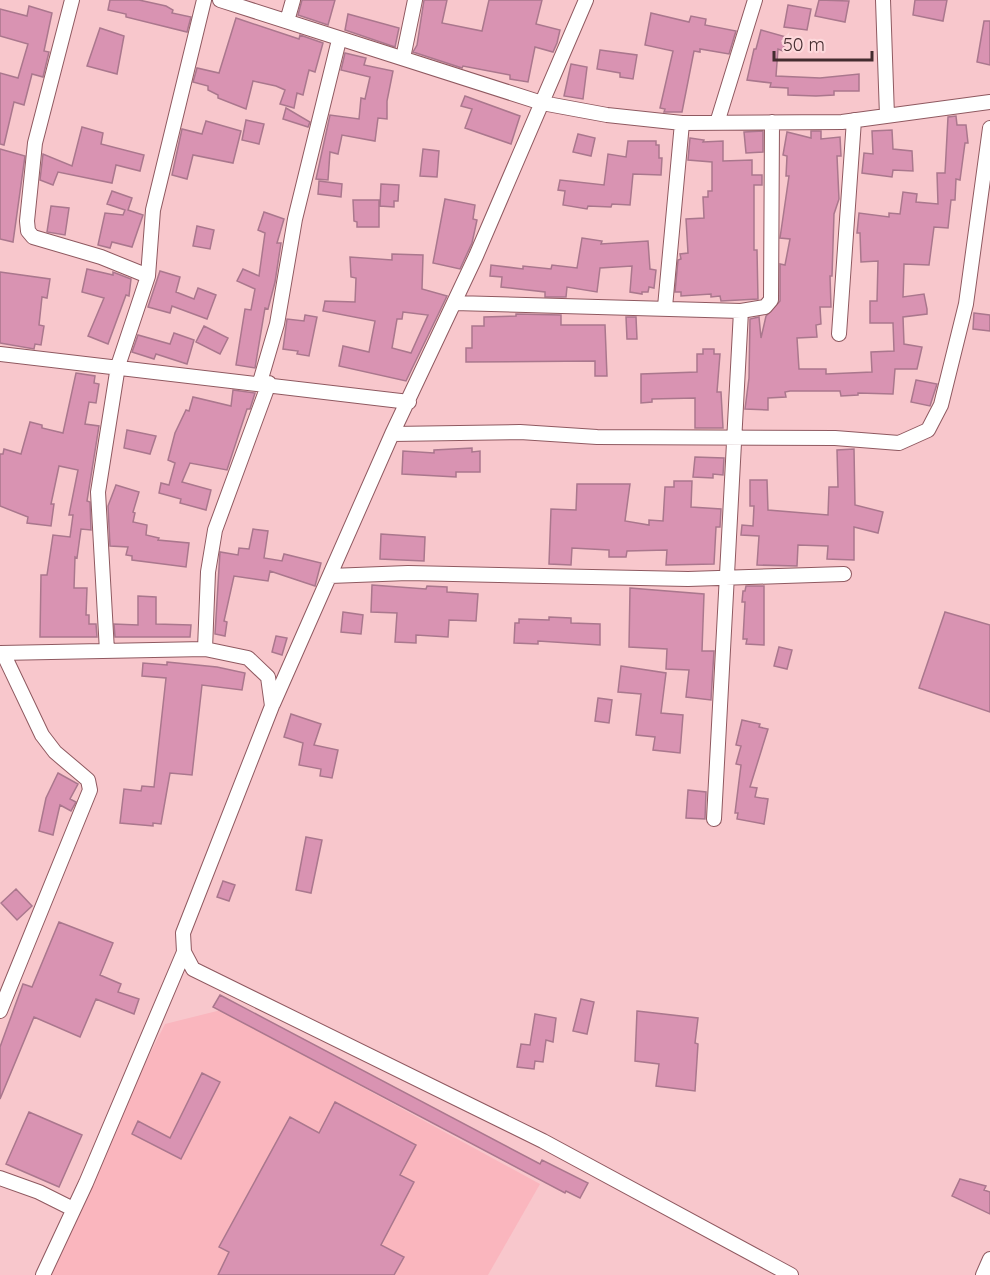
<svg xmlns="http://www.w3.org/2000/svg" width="990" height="1275" font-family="Quicksand,sans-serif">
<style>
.built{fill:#fab6be}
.building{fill:#d993b2;stroke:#aa778d;stroke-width:1.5;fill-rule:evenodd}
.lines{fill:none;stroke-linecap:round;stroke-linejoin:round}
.minor-casing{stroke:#8f5960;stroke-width:16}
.minor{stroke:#fff;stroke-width:14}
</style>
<rect width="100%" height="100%" fill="#f8c7cc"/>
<path class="built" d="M221,1010L540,1184L488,1275H37L165,1024Z"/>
<path class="building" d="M110,0H139L166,6L173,10L172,13L191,17L187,32L126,17V14L108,10Z
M302,0H335L328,25L298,15Z
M424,0H447L442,23L482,31L489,0H542L536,24L560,30L557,43L553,52L535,47L528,82L510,79V75L463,66L462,68L413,52L417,45Z
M819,0L849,1L845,22L815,16Z
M915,0H947L943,21L913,15Z
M788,5L811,9L807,30L784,27Z
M29,6L52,13L44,51L49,52L43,77L32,74L24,105L14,102L4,145L0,144V73L18,78L28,44L0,36V9L27,16Z
M651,13L689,22L691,16L706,19L705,25L736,31L729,54L700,49V52L694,51L682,112H664L665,109L660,108L673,51L645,45Z
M348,14L399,28L395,47L345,30Z
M236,18L299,39L300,35L323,43L315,72L309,70L303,95L297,93L294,108L280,104L285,90L276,86L253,81L246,109L218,98V95L208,90V86L193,82L197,68L219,73Z
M984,21H990V65L977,62Z
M100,28L124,36L117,74L87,66Z
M761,30L786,37L783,51L778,49L776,76L820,78L859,74V91H834V95L816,96L788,95V88L770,87L771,83L747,80L754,49H756Z
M600,50L637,55L633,79L620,77V73L597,69Z
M345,53L366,58L364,65L393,71L387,101V119L378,118L375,141L342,135L338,154L330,152L328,180L316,179L330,115L359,119L361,98L365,99L370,77L341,70Z
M571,64L587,67L583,99L564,96Z
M465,96L520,116L511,144L465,128L472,109L461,106Z
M286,108L310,122L308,127L283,119Z
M956,116L957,125H966L968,143H965L960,180L956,179L955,200H951L948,228L934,227L929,265L904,264L903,297L924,294L927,309V314L903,317L904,344L922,347L917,369H895L893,394L858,393V395L841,396L840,391H790L785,392L786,397L768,398V410L745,409L749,378L750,319L759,317L761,338L766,316L780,301V264L785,265L790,239L780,238L789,176H786L787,156L783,155L787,132L811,138V131H821V139L840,137L841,156H837L839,199L834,214L832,276H830L831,307H820L821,324L816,325L817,337L797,338L799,369H826V374L872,372L871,352L894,351L893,323H870V301H877L878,261L861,262L860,233H857L859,213L889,217V213L900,214L903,192L917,194L916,202L938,204L937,173H945L948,117Z
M246,120L264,124L259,144L242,140Z
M206,121L241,131L233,163L193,155L187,179L172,175L182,129L202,134Z
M82,127L103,133L101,144L144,155L140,171L116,165L112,183L58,172L53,185L40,180L43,154L72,166Z
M892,130L893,149L912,151L913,171L893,170L892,177L862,173L864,153L873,154L872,131Z
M763,131V152L746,153L744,132Z
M578,134L595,138L591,156L573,152Z
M690,138L704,140L703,142L723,141V161L752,160V175H762V185H754V250H757L758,299L721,301L720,296L711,297V294L681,296V292H675L678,260L681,259L680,254L688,253L686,219L704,218L703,197H708V191H712V162L688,160Z
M628,141H656V145H659V158H662L661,175L633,174L630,205L612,204L611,207L588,206L587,209L563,205L565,191L558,190L560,180L604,185L608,154L626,157Z
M0,149L25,156L13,242L0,239Z
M423,149L439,151L437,177L420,176Z
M319,181L342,184L341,197L318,194Z
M381,184L399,185L398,201H394V207L380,206Z
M112,191L132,198L128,210L143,215L132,247L112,242L110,248L98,245L105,213L123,215L125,210L107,204Z
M445,199L475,205L473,219L477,220L472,243L460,269L433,263Z
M353,200H379V227H357V222L354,221Z
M51,206L69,208L65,235L47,232Z
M264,212L284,219L277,243H281L275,282L268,309L265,308L255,368L236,365L245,309L251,310L255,289L237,281L243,269L259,276L265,233L258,230Z
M197,226L214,230L210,249L193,246Z
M582,238L602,241L601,244L648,241L650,269L656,270L654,288L649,287L648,292H642V294L630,292L632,266L600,268L597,292L567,287L566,297H545V292L501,287L502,277L490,276L491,265L523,269V266L551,269L552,265L577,268Z
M392,254L423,255L422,289L447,296L406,381L339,366L343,346L369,352L375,321L323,311L325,301L355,302L356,278L351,277L350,257L392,260ZM403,312L428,315L411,353L392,348L397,319H402Z
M87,269L113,275V272L131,279L129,296L126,295L108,344L88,336L104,298L82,292Z
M160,271L180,277L176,292L194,299L198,288L216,295L207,319L172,306L170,313L148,307Z
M0,272L50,279L47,298L42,297L39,325L44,326L41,345L35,344L34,349L0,343Z
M974,313L990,315V331L973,329Z
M516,314L561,315V325H605L607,376H595V361L466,362V348H472V326H484V317L516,316Z
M305,315L317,317L309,356L297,354L298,351L283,349L287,319L304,321Z
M626,317H636L637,339H627Z
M204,326L228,338L220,354L196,342Z
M174,333L194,340L187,364L156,354L154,359L132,352L138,335L170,344Z
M703,349H714V354H720L717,392H721L723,428H695V398L652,399V402L641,403V374L697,372V354H703Z
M76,373L95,376L94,383L99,384L96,403L89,402L85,424L99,426L87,501L90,502L91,530L81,529L77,558L75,557L74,588H87L86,615H89V624H96L97,637H40L41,575H47L53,535L70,537L73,515H69L78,470L59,466L51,504H54L51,526L27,523L28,517L0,506V454H3L4,449L21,454L30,422L42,425V428L63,433Z
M916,380L937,384L930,406L911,402Z
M233,390L255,393L250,409H247L227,470L190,463L182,482L211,490L206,510L180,503L181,499L159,493L161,483L169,485L175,463L168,460L175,433L186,410L189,411L193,397L231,406Z
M127,430L156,436L150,454L124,448Z
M472,448V452L480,451V472H456V477L402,474L403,451L434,453V450Z
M854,449L855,505L883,512L878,533L854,527V560L827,559L828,546L798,545L797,566L757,565L759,536L741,535L742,525L753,526L754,506H750V480H767L768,510L828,515L829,487H838L837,450Z
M695,457L724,458L723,475L713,474V478L693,477Z
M674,481H692L691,507L721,509L720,527H716L714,564L666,565L667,550L627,551L626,557H609V550L572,548L571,565L549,564L551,509L576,510L577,484H630L625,521L649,525V520L663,521L665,487H674Z
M116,485L139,492L133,512L135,513L133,522L147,525L146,535L159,538L158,540L189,543L186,567L132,560V556L126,555L128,547L110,546L108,506Z
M253,529L268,531L264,558L282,561L284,554L321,563L315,586L270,571L268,581L234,576L224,621L227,622L225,636L215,634L220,552L238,555L239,548L249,549Z
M381,534L425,537L424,561L380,559Z
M372,585L426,589L427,586L447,587V592L478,594L476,621L449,620L448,637L416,635V643L395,642L397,613L371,612Z
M746,586H764V645L746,644L747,639H743L745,602H742L743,591H745Z
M630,588L704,594L702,651H714L711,700L686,697L689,670L666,669L667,649L629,647Z
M138,596L156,597V624L191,625L190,637H115L114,624L138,625Z
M343,612L363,615L361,634L341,632Z
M945,612L990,625V712L919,688Z
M549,617L571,618V623L600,624V645L538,641V644L514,643L515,623H519V619L549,620Z
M276,636L287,638L282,655L272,652Z
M779,647L792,650L787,669L774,666Z
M167,662L217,667L245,673L242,690L202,685L192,775L170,773L161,824L153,823V826L120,823L124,789L141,791L142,786L154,787L166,678L142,676L143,663L167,665Z
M621,666L666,673L661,713L683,715L680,753L653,750L655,737L636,735L641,694L618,692Z
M598,698L612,700L609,723L595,721Z
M291,714L321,724L314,745L338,750L332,778L320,776L321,769L299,765L303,743L284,737Z
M742,720L760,724L759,727L768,729L750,787L757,788L755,797L768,799L764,824L737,819L738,813H735L741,765L736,764L741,746L736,745Z
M58,773L78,784L70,799L76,802L71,811L60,805L53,835L39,831L46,798Z
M688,790L706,792L705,819L686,818Z
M306,837L322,840L311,893L296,890Z
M223,881L235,885L229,901L217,897Z
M16,889L32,906L17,920L1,903Z
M59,922L113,943L100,975L121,984L118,992L139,999L134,1014L96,999L80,1037L34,1017L0,1099V1047L23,984L32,987Z
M220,995L540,1164L542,1160L588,1183L580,1198L566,1191L565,1193L213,1007Z
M581,999L594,1002L587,1034L573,1031Z
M637,1011L698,1018L695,1043L698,1044L695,1091L656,1086L659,1064L635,1061Z
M535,1014L556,1018L553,1042L546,1040L543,1062L535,1061L534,1069L517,1067L521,1044L530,1045Z
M202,1073L220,1082L181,1159L132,1134L138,1121L170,1138Z
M335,1102L416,1145L400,1175L414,1182L381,1245L404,1257L394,1275H218L229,1252L219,1247L290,1117L319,1133Z
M29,1112L82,1135L59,1187L6,1164Z
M960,1179L986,1186L984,1190L990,1192V1214L952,1196Z"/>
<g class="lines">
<g class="minor-casing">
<path id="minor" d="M72,0L35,143L27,221L28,231L33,237L101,257L148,276
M220,0L542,103L607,115L682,123L842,122L990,102
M883,0L887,116
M287,21L293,0
M403,58L415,0
M717,123L755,0
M454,303L741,311L765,307L771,300L772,122
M665,307L682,123
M839,334L854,120
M0,354L409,402
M260,382L277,324L295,219L339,40
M392,434L520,432L597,437L835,438L899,443L928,430L941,405L966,304L990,128
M330,576L408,573L688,579L844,574
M205,649L208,572L215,530L269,383
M107,651L98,492L118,366L148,276L153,210L204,0
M0,653L205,649L248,658L268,677L272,706L183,933L184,952L193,969L543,1141L791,1275
M273,704L392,434L476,256L586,0
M714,819L741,311
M0,1011L90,790L88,780L55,752L42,735L3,653
M0,1178L39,1192L73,1209
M43,1275L86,1183L184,952
M983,1275L990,1259"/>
</g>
<use href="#minor" class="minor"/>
</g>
<path d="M774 51v9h98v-9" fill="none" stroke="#442c2f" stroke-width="3"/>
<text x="783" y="51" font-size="18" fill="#442c2f" stroke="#fdd8db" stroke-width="4.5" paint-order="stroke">50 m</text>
</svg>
